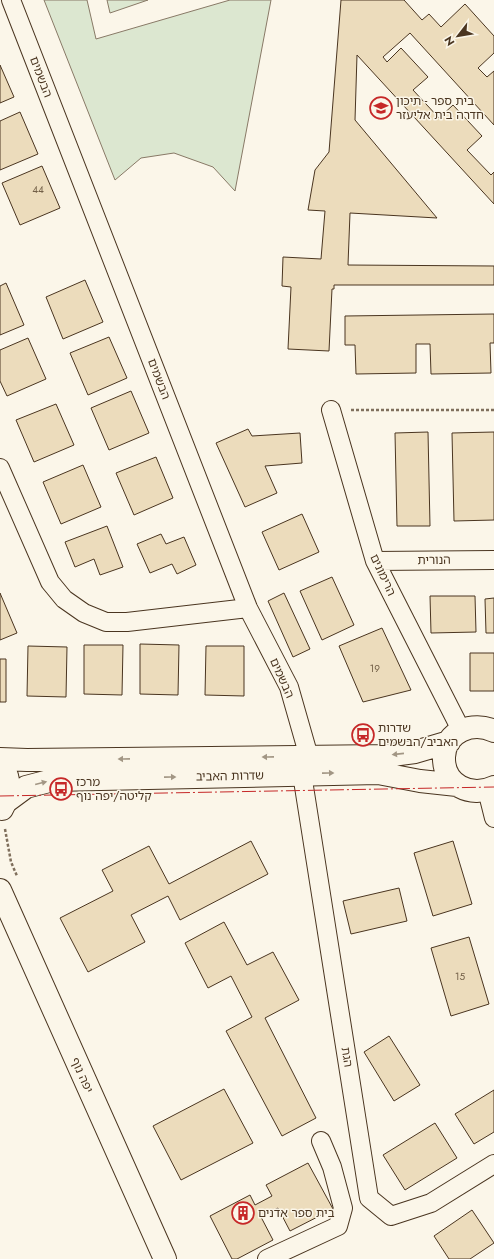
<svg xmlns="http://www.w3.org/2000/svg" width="494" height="1259" font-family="Jost,'Noto Sans Hebrew',sans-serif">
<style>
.green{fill:#dce7d0;stroke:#887966}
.building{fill:#ecdcbc;stroke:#4a3520}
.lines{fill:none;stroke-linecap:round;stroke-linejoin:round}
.minor-casing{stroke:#4a3520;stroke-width:20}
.tertiary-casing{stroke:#4a3520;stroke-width:24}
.path{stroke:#7f6f5c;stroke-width:2.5;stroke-dasharray:3 2;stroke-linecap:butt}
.minor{stroke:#fbf6e9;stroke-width:18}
.tertiary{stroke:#fbf6e9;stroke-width:22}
.power{stroke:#c62828;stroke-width:1;stroke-dasharray:14 3 2 3;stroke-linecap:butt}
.oneway{fill:#a29684}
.labels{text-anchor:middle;stroke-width:3;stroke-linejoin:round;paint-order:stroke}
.number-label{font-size:10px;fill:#725f47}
.street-label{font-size:12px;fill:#4a3520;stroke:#fbf6e9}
.poi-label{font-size:12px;fill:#4a3520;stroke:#fbf6e9;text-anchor:start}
</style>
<rect width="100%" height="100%" fill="#fbf6e9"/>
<path class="green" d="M44,0H87L96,39L230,0H271L235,191L213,167L174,153L141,158L115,180Z
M107,0H148L110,13Z"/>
<path class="building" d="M341,0H404L422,20L429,14L441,27L465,4L494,36V53L478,68L487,77L494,71V125L410,33L383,57L387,62L401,48L428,77L413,90L439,118L453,105L482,136L467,150L491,175L494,172V204L357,55L355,120L437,218L350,213L348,265L494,266V285H334V289H332L329,351L288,349L291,287L282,286L283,257L321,259L325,211L308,210L315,170L329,152Z
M0,65L14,97L0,103Z
M20,112L38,154L0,170V121Z
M42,166L60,208L20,225L2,183Z
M85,280L103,322L63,339L46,297Z
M6,283L24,325L0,335V286Z
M494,314V343H490L491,373L431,374L430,344H416V373L356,374L355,345H345V316Z
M109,337L127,378L88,395L70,353Z
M28,338L46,379L7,396L0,381V350Z
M131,391L149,433L109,450L91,408Z
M56,404L74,445L34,462L16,420Z
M248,429L252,436L300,433L302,463L265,466L277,493L245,507L216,443Z
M428,432L430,526H397L395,433Z
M494,432V520L454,521L452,433Z
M156,457L173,498L134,515L116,473Z
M83,465L101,507L61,524L43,482Z
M302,514L319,552L279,570L262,532Z
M107,526L123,567L100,575L94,559L75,567L65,542Z
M161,534L166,544L184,537L196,565L177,574L172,564L150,573L137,544Z
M332,577L354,625L322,640L300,591Z
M0,593L17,633L0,640Z
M284,593L310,649L293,657L268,601Z
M430,596H475L476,632L431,633Z
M494,598V633H486L485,599Z
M382,628L411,690L363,702L339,646Z
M140,644L179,645L178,695L140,694Z
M84,645H123L122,695L84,694Z
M28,646L67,647L66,697L27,696Z
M206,646H244V696L205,695Z
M470,653H494V691H470Z
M0,659H6V702H0Z
M251,841L268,874L180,920L168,896L131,915L145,942L88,972L60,918L113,891L102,870L149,846L169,884Z
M453,841L472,904L433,916L414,853Z
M399,888L407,921L351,934L343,901Z
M224,922L247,965L273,952L299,1000L265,1018L316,1118L282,1136L226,1031L252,1017L231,976L208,988L185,943Z
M469,937L489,1004L451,1016L431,948Z
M389,1036L420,1085L394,1101L364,1052Z
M224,1089L253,1143L181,1180L153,1126Z
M494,1090V1132L474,1144L455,1114Z
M435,1123L457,1158L405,1190L383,1155Z
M308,1163L333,1209L290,1231L278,1208L261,1217L273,1240L237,1259H232L210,1216L250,1195L255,1205L272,1196L266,1185Z
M472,1210L494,1243L470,1259H449L434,1236Z"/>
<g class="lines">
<g class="minor-casing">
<path id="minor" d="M11,0L248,608L289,687L309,757
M331,410L375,561L461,730
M0,468L50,582L64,599L84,613L106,622H127L248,608
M375,561L494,560
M302,774L369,1198L391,1216L431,1203L494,1164
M487,790L494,818
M267,1259L338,1226L343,1208L332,1167L321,1141"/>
</g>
<g class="tertiary-casing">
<path id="tertiary" d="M494,731C473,721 445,731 444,757C443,785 471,798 494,787
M0,759L27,760L384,756L415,752L449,742
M0,764C12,777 10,795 2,809
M7,801L26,787L53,780L378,773L420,781L457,785
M0,890L165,1259"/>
</g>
<path class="path" d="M351,410H494
M5,829L11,862L17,876"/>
<use href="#minor" class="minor"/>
<use href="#tertiary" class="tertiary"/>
<path class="power" d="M0,796L494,787"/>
</g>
<defs><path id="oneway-solid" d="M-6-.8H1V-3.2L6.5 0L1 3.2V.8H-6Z"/></defs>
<g class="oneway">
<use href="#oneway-solid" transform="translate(398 754) rotate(174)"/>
<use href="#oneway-solid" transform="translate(268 757) rotate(179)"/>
<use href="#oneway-solid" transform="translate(124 759) rotate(179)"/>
<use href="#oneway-solid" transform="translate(328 773) rotate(-1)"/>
<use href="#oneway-solid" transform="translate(170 777) rotate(-1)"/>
<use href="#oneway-solid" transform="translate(41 783) rotate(-14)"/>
</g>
<defs>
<g id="school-ring" transform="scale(1.15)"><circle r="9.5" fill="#fbf6e9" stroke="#c62828" stroke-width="1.5"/><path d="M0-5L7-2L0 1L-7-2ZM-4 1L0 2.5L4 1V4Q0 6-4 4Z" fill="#c62828"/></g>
<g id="bus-ring" transform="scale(1.15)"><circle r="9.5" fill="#fbf6e9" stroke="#c62828" stroke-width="1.5"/><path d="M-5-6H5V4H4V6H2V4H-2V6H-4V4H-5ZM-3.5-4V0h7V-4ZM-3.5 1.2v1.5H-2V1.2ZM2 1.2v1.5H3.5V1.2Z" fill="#c62828"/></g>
<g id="building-ring" transform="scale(1.15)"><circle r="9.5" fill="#fbf6e9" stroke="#c62828" stroke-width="1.5"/><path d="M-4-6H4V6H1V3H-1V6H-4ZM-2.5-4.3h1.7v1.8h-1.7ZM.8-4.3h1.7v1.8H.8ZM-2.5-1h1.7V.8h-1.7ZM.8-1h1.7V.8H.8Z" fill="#c62828"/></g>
</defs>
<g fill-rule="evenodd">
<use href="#school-ring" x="381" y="108"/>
<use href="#bus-ring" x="363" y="735"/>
<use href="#bus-ring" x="61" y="789"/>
<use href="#building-ring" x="243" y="1213"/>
</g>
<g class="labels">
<g class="number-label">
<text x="38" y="193">44</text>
<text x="375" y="672">19</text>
<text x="460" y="980">15</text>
</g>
<g class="street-label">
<text transform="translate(41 77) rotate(69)" y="4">הבשמים</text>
<text transform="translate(159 379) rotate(69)" y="4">הבשמים</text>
<text transform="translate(434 560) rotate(-1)" y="4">הנורית</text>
<text transform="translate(383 575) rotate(65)" y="4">הרימונים</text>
<text transform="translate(282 678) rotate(66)" y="4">הבשמים</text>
<text transform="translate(230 776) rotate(-1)" y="4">שדרות האביב</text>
<text transform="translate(347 1057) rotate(81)" y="4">הגת</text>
<text transform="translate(82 1075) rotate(66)" y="4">יפה נוף</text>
</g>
<g class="poi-label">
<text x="396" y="105">בית ספר - תיכון<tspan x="396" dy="14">חדרה בית אליעזר</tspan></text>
<text x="378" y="732">שדרות<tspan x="378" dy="14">האביב/הבשמים</tspan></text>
<text x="76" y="786">מרכז<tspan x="76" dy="14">קליטה/יפה נוף</tspan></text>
<text x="258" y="1217">בית ספר אדנים</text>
</g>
</g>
<g transform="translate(458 36) rotate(239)" stroke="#fbf6e9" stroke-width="3" paint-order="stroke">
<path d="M0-3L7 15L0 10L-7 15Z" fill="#4a3520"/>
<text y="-6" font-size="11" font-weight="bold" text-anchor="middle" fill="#4a3520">N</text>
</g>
</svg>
